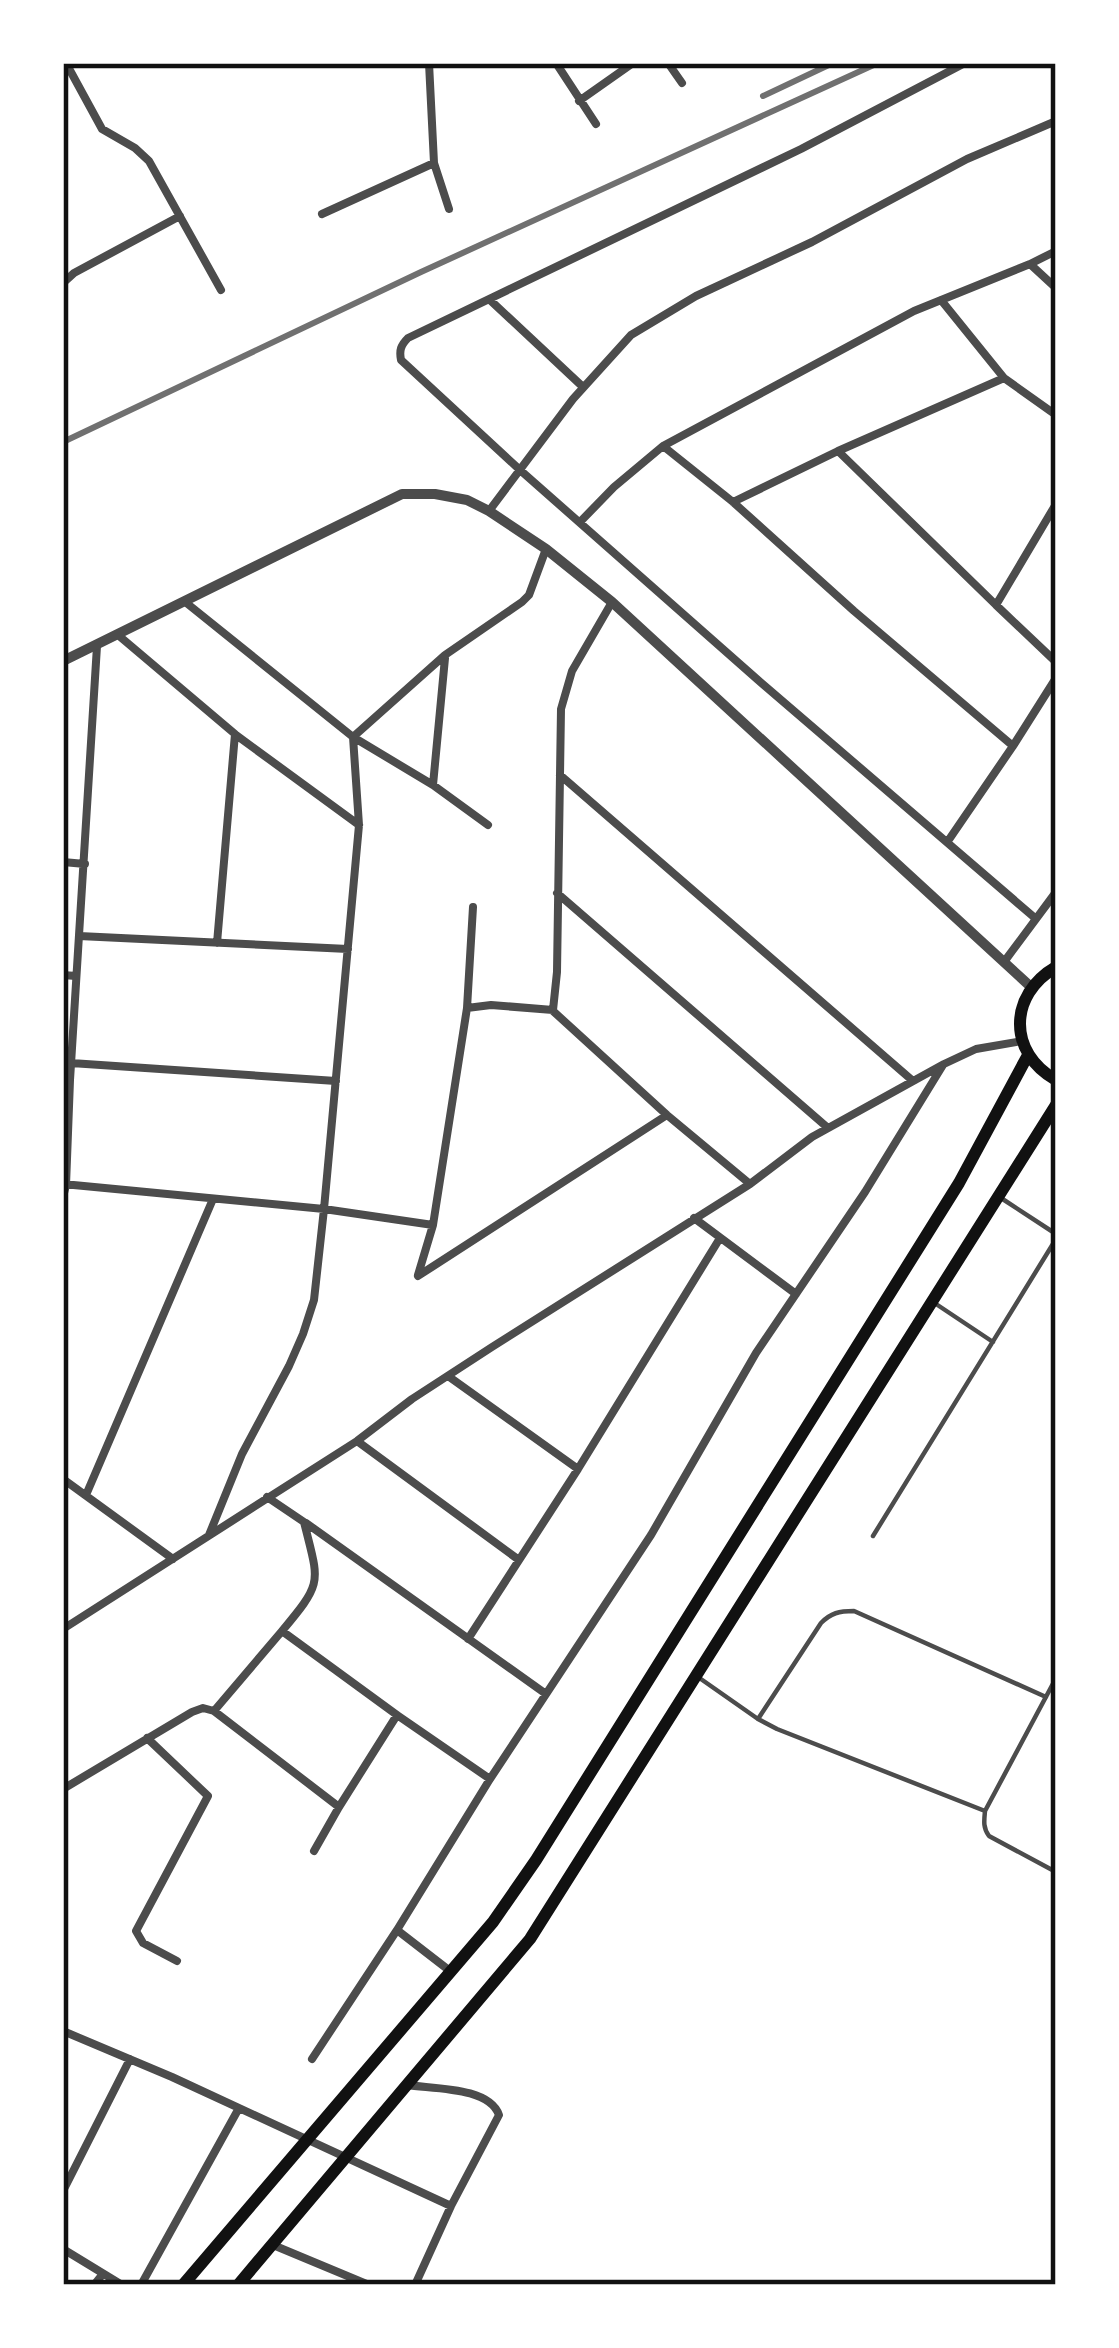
<svg xmlns="http://www.w3.org/2000/svg" width="1119" height="2348" font-family="'Playfair Display',serif">
<style>
.lines{fill:none;stroke-linecap:round;stroke-linejoin:round}
.service{stroke:#4c4c4c;stroke-width:4.5}
.minor{stroke:#4c4c4c;stroke-width:8}
.tertiary{stroke:#4c4c4c;stroke-width:10}
.secondary{stroke:#111;stroke-width:12}
.rail{stroke:#707070;stroke-width:6}
.neatline{fill:none;stroke:#111;stroke-width:4.5}
</style>
<rect width="100%" height="100%" fill="#fff"/>
<g class="lines">
<path class="service" d="M1001,1198L1056,1234
M933,1302L993,1342
M873,1536L1056,1239
M698,1677L758,1719L777,1729L985,1811
M1056,1678L985,1811C984,1821 983,1828 989,1836L1056,1872
M758,1719L821,1623C831,1613 839,1611 854,1611L1046,1697"/>
<path class="minor" d="M66,63L102,129L135,148L149,161L221,290
M429,63L434,163L449,209
M556,63L596,124
M668,63L682,83
M965,63L801,149L408,338C401,345 399,350 401,360L520,470L758,680L1035,918
M579,101L633,63
M322,214L434,163
M1056,251L1030,264L914,311L663,446L733,502L854,611L1013,746L1056,678
M1030,264L1056,288
M63,283L74,273L180,216
M490,300L583,387
M941,300L1004,378
M1056,415L1004,378L838,451L996,605L1056,504
M733,502L838,451
M489,511L573,399L631,335L696,296L812,242L967,159L1056,121
M580,522L614,487L663,446
M546,549L529,595L522,602L445,655L353,737L359,825L324,1209L433,1225L467,1008L491,1005L553,1010L557,972L561,709L572,671L612,602
M184,601L353,737L433,785L445,658
M996,605L1056,662
M118,635L235,734L217,943
M236,735L359,825
M560,775L913,1081
M433,785L488,825
M948,841L1013,746
M63,862L85,864
M557,893L828,1128
M79,936L348,949
M1004,962L1056,892
M63,975L76,976
M467,1008L473,907
M553,1011L667,1115L750,1184
M71,1063L336,1081
M63,1184L324,1209L314,1300L303,1334L289,1366L242,1454L209,1535
M63,1197L66,1185L70,1080L97,646
M694,1218L796,1294
M418,1275L433,1225
M418,1276L667,1115
M448,1376L578,1469
M357,1441L519,1560
M63,1479L173,1559
M86,1495L213,1199
M267,1497L304,1522C319,1583 324,1581 282,1631L397,1715L490,1779
M306,1523L546,1694
M63,1629L357,1441L412,1399L492,1347L750,1184L812,1137L944,1064L976,1049L1022,1041
M468,1639L578,1469L720,1238
M214,1711L282,1631
M147,1738L208,1796L136,1931L143,1943L177,1961
M63,1789L192,1712L203,1708L214,1711L339,1807L397,1715
M314,1851L339,1807
M450,1971L397,1930L490,1779L651,1535L756,1353L865,1192L943,1065
M63,2031L172,2077L451,2206
M312,2059L397,1930
M407,2085C435,2089 489,2087 499,2115L451,2206L415,2285
M63,2191L130,2059
M273,2245L369,2285
M63,2249L122,2285
M94,2285L102,2275
M141,2285L239,2108"/>
<path class="tertiary" d="M63,661L402,494H435L467,500L489,511L546,549L612,602L1031,987"/>
<path class="secondary" d="M1056,967C1008,995 1008,1053 1056,1080
M183,2285L493,1922L536,1860L959,1183L1028,1055
M238,2285L530,1939L1056,1105"/>
<path class="rail" d="M763,96L833,63
M63,442L421,272L878,63"/>
</g>
<rect width="1119" height="2348" fill="none" stroke="#ffffff" stroke-width="132"/>
<rect x="66" y="66" width="987" height="2216" class="neatline"/>
</svg>
